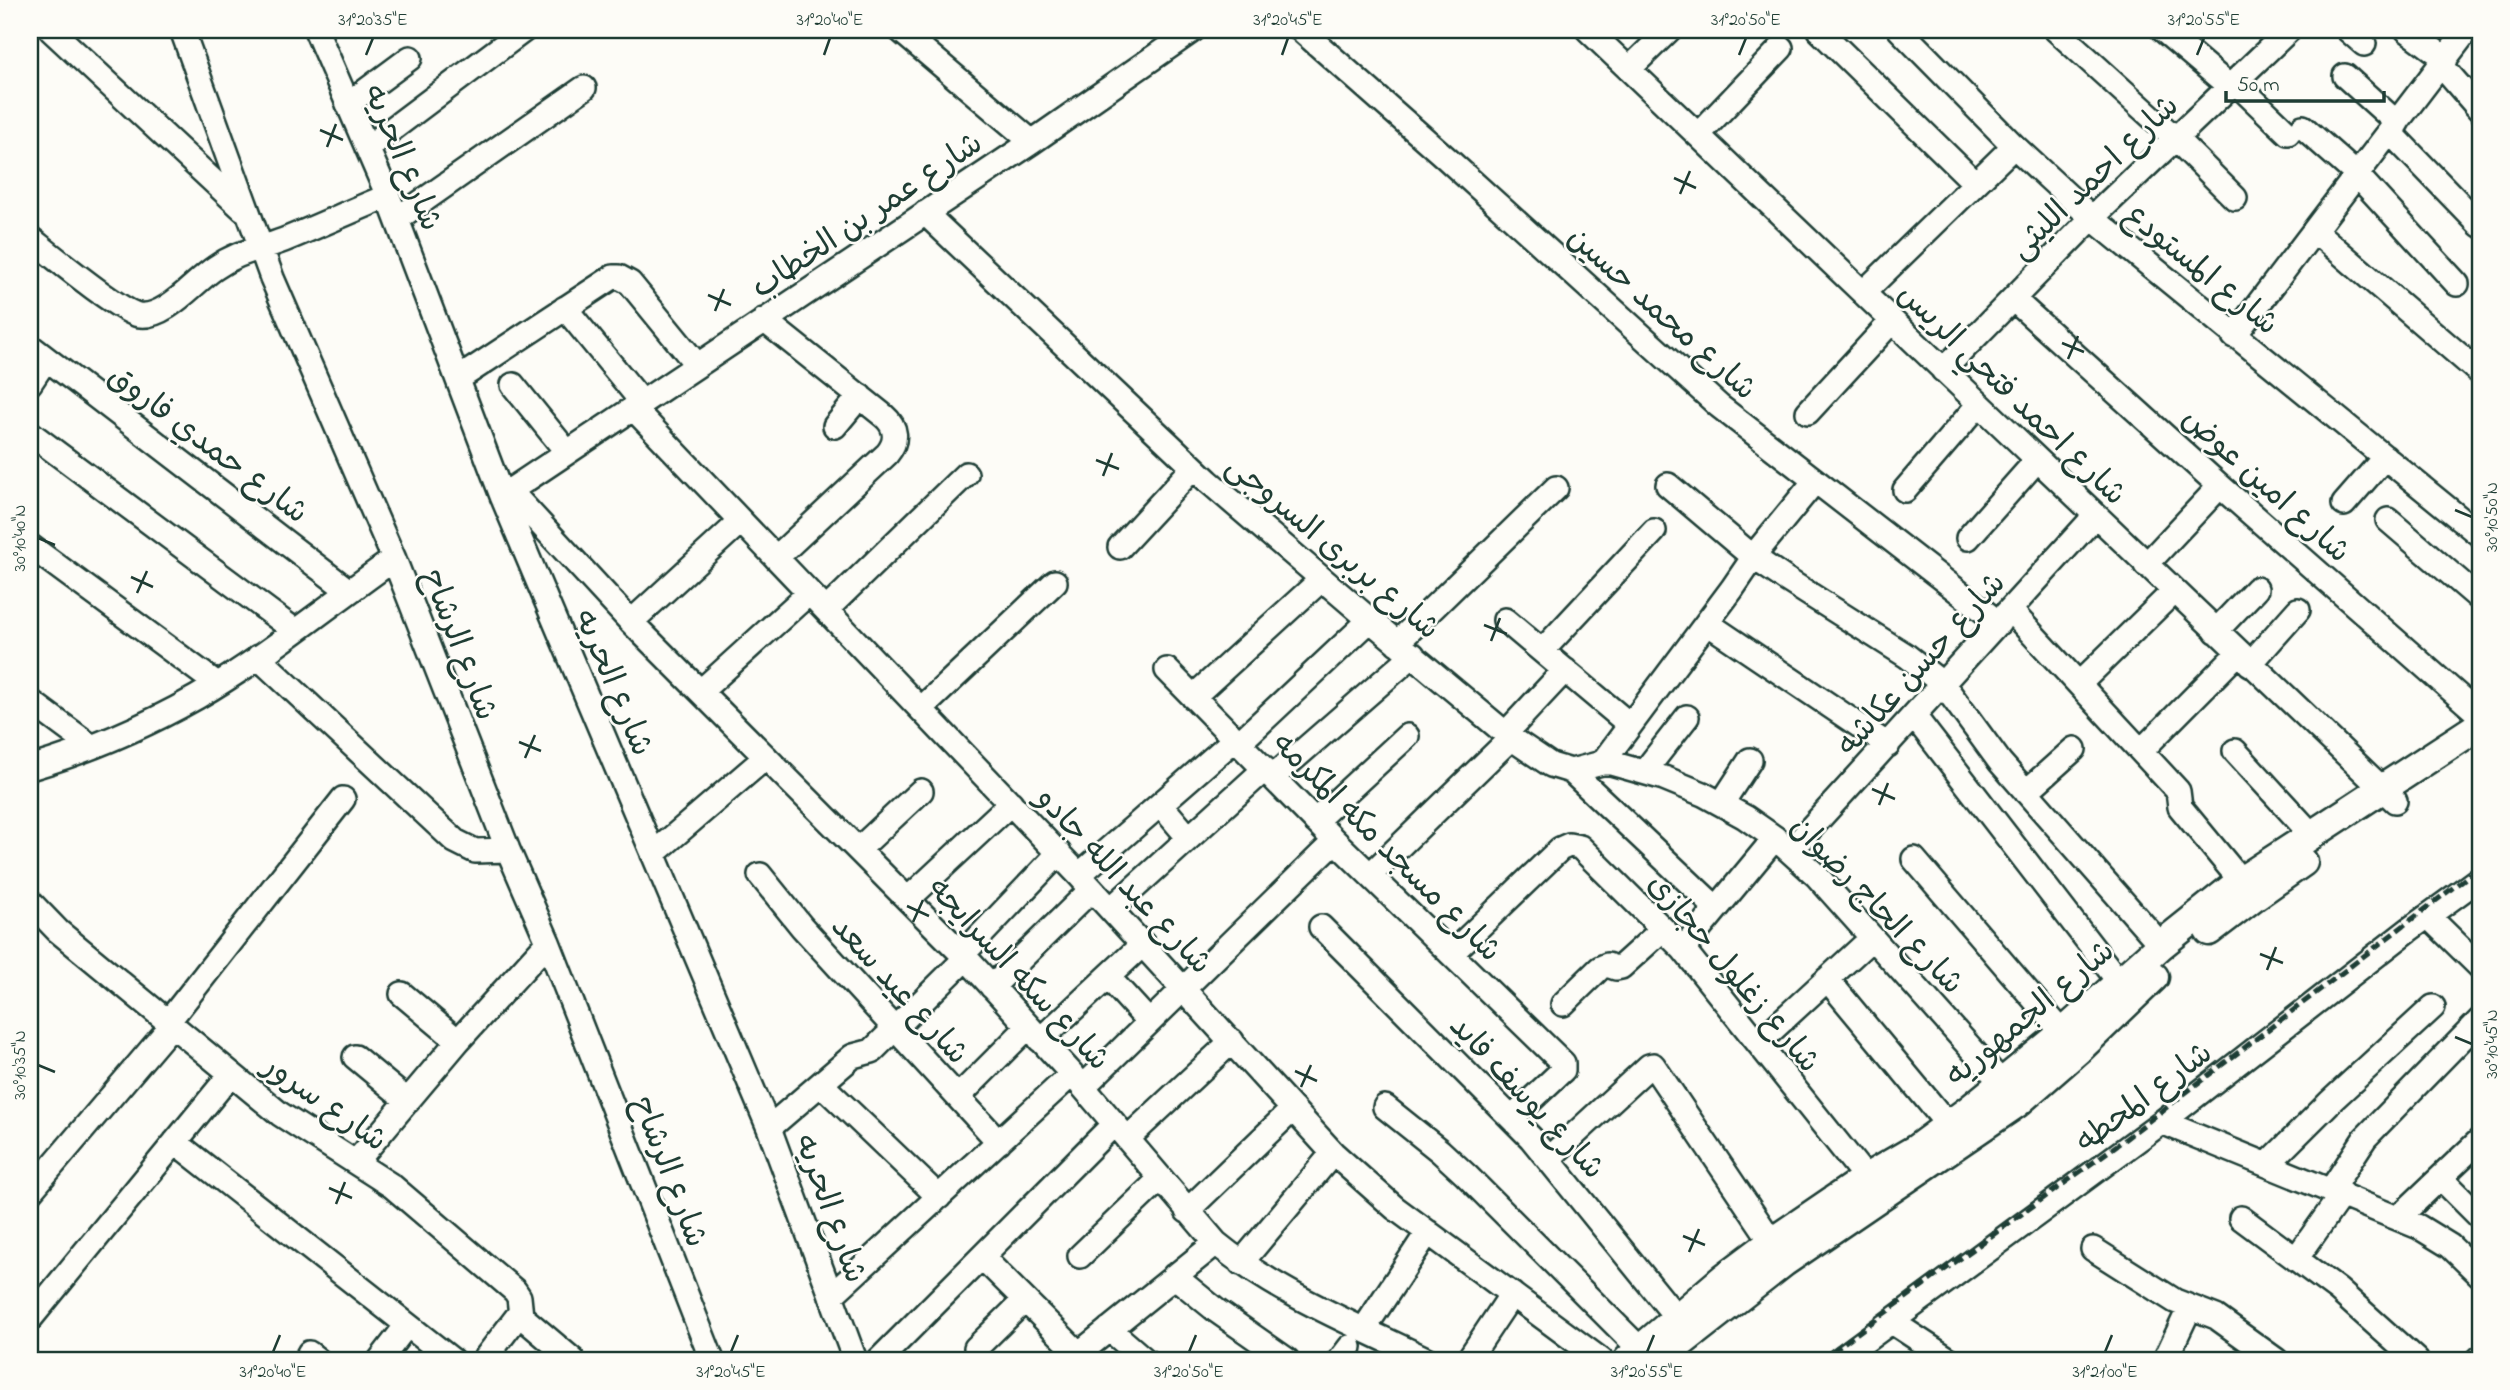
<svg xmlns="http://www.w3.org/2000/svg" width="2510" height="1390" font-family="'Indie Flower','Playpen Sans Arabic',sans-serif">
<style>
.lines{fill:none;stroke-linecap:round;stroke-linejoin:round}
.minor-casing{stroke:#1f3d34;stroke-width:28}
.major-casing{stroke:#1f3d34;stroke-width:33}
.minor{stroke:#fdfcf7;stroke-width:23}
.major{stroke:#fdfcf7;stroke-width:28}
.rail{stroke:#1f3d34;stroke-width:5;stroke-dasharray:10 5;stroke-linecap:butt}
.ticks{fill:none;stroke:#1f3d34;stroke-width:2.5}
.labels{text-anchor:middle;stroke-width:5;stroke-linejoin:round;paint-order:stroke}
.street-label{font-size:32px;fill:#1f3d34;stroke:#fdfcf7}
.neatline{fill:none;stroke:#1f3d34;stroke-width:2.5}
.ticks-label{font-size:18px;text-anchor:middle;fill:#1f3d34}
</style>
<rect width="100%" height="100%" fill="#fdfcf7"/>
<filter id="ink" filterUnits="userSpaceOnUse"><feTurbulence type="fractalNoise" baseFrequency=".0143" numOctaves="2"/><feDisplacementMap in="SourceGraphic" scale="14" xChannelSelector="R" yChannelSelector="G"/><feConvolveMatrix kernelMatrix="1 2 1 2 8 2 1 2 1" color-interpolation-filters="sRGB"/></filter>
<g filter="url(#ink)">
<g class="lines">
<g class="minor-casing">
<path id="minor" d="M51,30L243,209
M182,30L272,278L394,559L508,850L548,942L712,1360
M316,30L388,196L502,496L769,1128L855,1360
M900,30L1032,142
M1301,30L1445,157L1719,406L1999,623
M1588,30L2395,801
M1819,30L1975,183
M1900,30L2014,146L2092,218L2480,535
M2056,30L2176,139L2235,198
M2163,30L2230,87
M2348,30L2364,44
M2407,30L2446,59
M2441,65L2480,110
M1629,69L1669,30
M2345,76L2397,123
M2235,82L2288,133
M348,104L410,58
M2303,127L2357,175L2457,284
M2390,132L2480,225
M1698,135L1781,48
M367,148L524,30
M925,213L1208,481L1370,620L1511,738L1551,765L1571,771L1716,908
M397,219L584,88
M2315,231L2480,373
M30,238C49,253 120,312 139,315C165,319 195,281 215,268C239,251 258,250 284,240C319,226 353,210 388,196
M1863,293L2014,146
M2013,299L2220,486L2480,715
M565,308L642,402
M764,320L884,416C897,427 898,441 887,454L776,558
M2234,336L2467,30
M30,346L349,591
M1943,370L2092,218L2289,30
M458,379L613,277H619L630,283L697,365
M30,383L46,359
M513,385L567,452
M633,408L1079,875L1333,1153L1395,1208L1601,1360
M1808,412L1892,321
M835,426L860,396
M30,433L294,630
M1668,485L1753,557L1787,580L1907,656L1943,684L2000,762L2161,945
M1905,490L1979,404
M510,491L631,622L966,958L1072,1074L1216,1243C1278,1294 1356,1325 1428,1360
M502,496L1032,142L1193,30
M2344,504L2385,457
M2388,520L2480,599
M1968,538L2037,460
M30,546L217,684
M1120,547L1193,468
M2146,565L2220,486
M826,610L966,474
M2010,610L2178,791L2180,807L2241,881
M1505,620L1630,725
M631,622L741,521
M1707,623L1888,745
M2216,631L2256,589
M1397,643L1556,488
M1542,651L1654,531
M258,657L455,841L475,851L508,850
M2250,664L2298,610
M1167,670L1335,841L1563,1063V1070L1512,1118
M2079,684L2174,591
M701,691L809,593
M1193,697L1322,579
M30,701L92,747
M921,709L1055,582
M1914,716L2120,983
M1506,733L1565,670
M1239,743L1370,620
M2142,750L2238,653
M2235,751L2312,835
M1602,763L1732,589L1760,548L1815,481
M30,768C88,751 144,727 197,697C266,657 329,605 394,559
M1571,771L1602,763H1611L1664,778L1703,794L1745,817L1775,838L1816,875L2002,1083
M1644,772L1687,717
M1273,777L1413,655
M2026,792L2074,749
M1722,803L1750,760
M1161,805L1189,838
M1315,821L1407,736
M859,849L921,791
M1790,851L2095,516
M653,854L766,757
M1914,859L2063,1033
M760,875L802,927L999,1142
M1079,875L1235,739
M1370,875L1511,738
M908,899L1011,803
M30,902L58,931L280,1114L392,1186L515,1291L519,1297L521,1316L573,1360
M1111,909L1265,769
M2428,916L2480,967
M1321,927L1531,1138L1677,1318
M1683,949L1775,838
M1451,954L1560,849L1569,845L1580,847L1683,949L1866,1178
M962,955L1059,853
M1108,977L1149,1022
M1827,979L1949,1126
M992,987L1092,889
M402,994L458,1041
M1563,1004L1600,968L1607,965L1616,968L1621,967L1663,929
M168,1022L343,799
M1040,1040L1143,944
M1758,1043L1872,938
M355,1057L408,1101
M821,1084L939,1197
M1083,1087L1335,841
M958,1097L1028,1027
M1385,1107L1440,1151L1466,1175L1641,1350
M2162,1122L2419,1227L2450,1246L2480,1275
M769,1128L853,1056L872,1051L966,958
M1127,1139L1232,1041
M175,1142L452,1360
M1548,1159L1649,1066L1653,1065L1772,1242
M356,1162L458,1041L548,942
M2268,1164L2331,1101L2433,1007
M2441,1178L2480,1217
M2331,1190L2365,1138L2480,1020
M30,1192L172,1025
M1187,1211L1293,1109
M2241,1218L2338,1290L2416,1360
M2398,1218L2480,1140
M2093,1249L2175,1301L2216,1317L2276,1360
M1080,1256L1160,1179
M982,1257L1079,1354
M2296,1259L2342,1194
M1241,1263L1333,1153
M1174,1276L1217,1311L1287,1360
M831,1296L1072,1074
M30,1319L231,1074
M1892,1322L1950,1360
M1109,1329L1145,1360
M1364,1329L1428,1232
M976,1348L1025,1300
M309,1353L318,1360
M380,1360L407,1325
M484,1360L520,1313
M879,1360L1114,1124
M1071,1360L1216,1243
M1340,1360L1350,1347
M1468,1360L1512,1294
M1839,1360L2162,1122L2410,929L2480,878
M2165,1360L2190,1307
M2478,1360L2480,1358"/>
</g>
<g class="major-casing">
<path id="major" d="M2209,931L2256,895L2303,862
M1628,1360L1724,1278L1772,1242L1866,1178L1916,1149L1969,1110L2063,1033L2161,945L2241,881L2480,725
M1659,1360L1784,1262L2017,1103L2079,1049L2154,977"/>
</g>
<use href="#minor" class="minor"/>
<use href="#major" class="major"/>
<path class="rail" d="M1820,1360L2124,1140L2480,867"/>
</g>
</g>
<path class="ticks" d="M366,55L373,38M824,55L830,38M1282,55L1288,38M1739,55L1746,38M2197,55L2204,38M320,130L343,140M327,147L336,124M1674,178L1696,188M1680,194L1690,171M708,295L731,305M715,311L724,289M2062,343L2084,352M2068,359L2078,336M1096,460L1119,469M1103,476L1112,453M2455,510L2472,517M38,538L55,545M131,577L153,587M137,593L147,571M1484,625L1507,634M1491,641L1500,618M519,742L541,751M525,758L535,735M1872,789L1895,799M1879,805L1888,783M907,906L929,916M913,922L923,900M2260,954L2283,963M2267,970L2276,947M2455,1037L2472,1044M38,1065L55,1072M1295,1071L1317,1081M1301,1087L1311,1065M329,1188L352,1198M336,1204L345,1182M1683,1236L1705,1245M1689,1252L1699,1229M273,1352L280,1335M731,1352L738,1335M1189,1352L1196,1335M1647,1352L1654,1335M2105,1352L2112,1335"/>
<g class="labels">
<g class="street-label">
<text transform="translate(404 157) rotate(67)" y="11">شارع الحريه</text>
<text transform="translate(2093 176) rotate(-44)" y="11">شارع احمد الليثى</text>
<text transform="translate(866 214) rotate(-34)" y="11">شارع عمر بن الخطاب</text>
<text transform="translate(2202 268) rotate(39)" y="11">شارع المستودع</text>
<text transform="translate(1663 312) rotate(42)" y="11">شارع محمد حسين</text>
<text transform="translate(2013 393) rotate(44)" y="11">شارع احمد فتحي الريس</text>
<text transform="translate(209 443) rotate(37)" y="11">شارع حمدي فاروق</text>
<text transform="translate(2267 484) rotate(42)" y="11">شارع امين عوض</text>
<text transform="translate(1334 546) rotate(40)" y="11">شارع بربرى السروجى</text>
<text transform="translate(461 644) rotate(69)" y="11">شارع الرشاح</text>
<text transform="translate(1920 663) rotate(-48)" y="11">شارع حسن عكاشه</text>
<text transform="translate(615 682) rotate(67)" y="11">شارع الحريه</text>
<text transform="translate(1388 846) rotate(45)" y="11">شارع مسجد مكه المكرمه</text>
<text transform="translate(1125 880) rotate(47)" y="11">شارع عبد الله جادو</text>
<text transform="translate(1878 904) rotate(46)" y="11">شارع الحاج رضوان</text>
<text transform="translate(1735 972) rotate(50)" y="11">شارع زغلول حجازى</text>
<text transform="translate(1020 973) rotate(47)" y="11">شارع سكه السرايجه</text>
<text transform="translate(901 989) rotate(48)" y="11">شارع عيد سعد</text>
<text transform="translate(2029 1012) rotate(-40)" y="11">شارع الجمهوريه</text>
<text transform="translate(1528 1096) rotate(47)" y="11">شارع يوسف فايد</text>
<text transform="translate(2143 1096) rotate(-37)" y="11">شارع المحطه</text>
<text transform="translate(326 1102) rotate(35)" y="11">شارع سرور</text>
<text transform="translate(671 1171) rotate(69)" y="11">شارع الرشاح</text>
<text transform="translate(832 1208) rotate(70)" y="11">شارع الحريه</text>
</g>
</g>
<rect width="2510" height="1390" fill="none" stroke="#fdfcf7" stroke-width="77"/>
<path d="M2226 91v10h158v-10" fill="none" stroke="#1f3d34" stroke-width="3.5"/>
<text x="2237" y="91" font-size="21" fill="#1f3d34" stroke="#fdfcf7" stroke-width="5" paint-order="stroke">50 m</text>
<rect x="38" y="38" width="2434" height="1314" class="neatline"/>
<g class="ticks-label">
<text x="373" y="25">31°20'35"E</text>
<text x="830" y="25">31°20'40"E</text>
<text x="1288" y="25">31°20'45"E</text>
<text x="1746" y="25">31°20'50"E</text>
<text x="2204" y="25">31°20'55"E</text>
<text transform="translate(2491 517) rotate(-90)" y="6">30°10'50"N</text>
<text transform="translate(19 538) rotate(-90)" y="6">30°10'40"N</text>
<text transform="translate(2491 1044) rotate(-90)" y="6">30°10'45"N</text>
<text transform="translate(19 1065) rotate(-90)" y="6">30°10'35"N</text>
<text x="273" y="1377">31°20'40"E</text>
<text x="731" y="1377">31°20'45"E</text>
<text x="1189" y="1377">31°20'50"E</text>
<text x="1647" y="1377">31°20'55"E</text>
<text x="2105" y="1377">31°21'00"E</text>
</g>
</svg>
